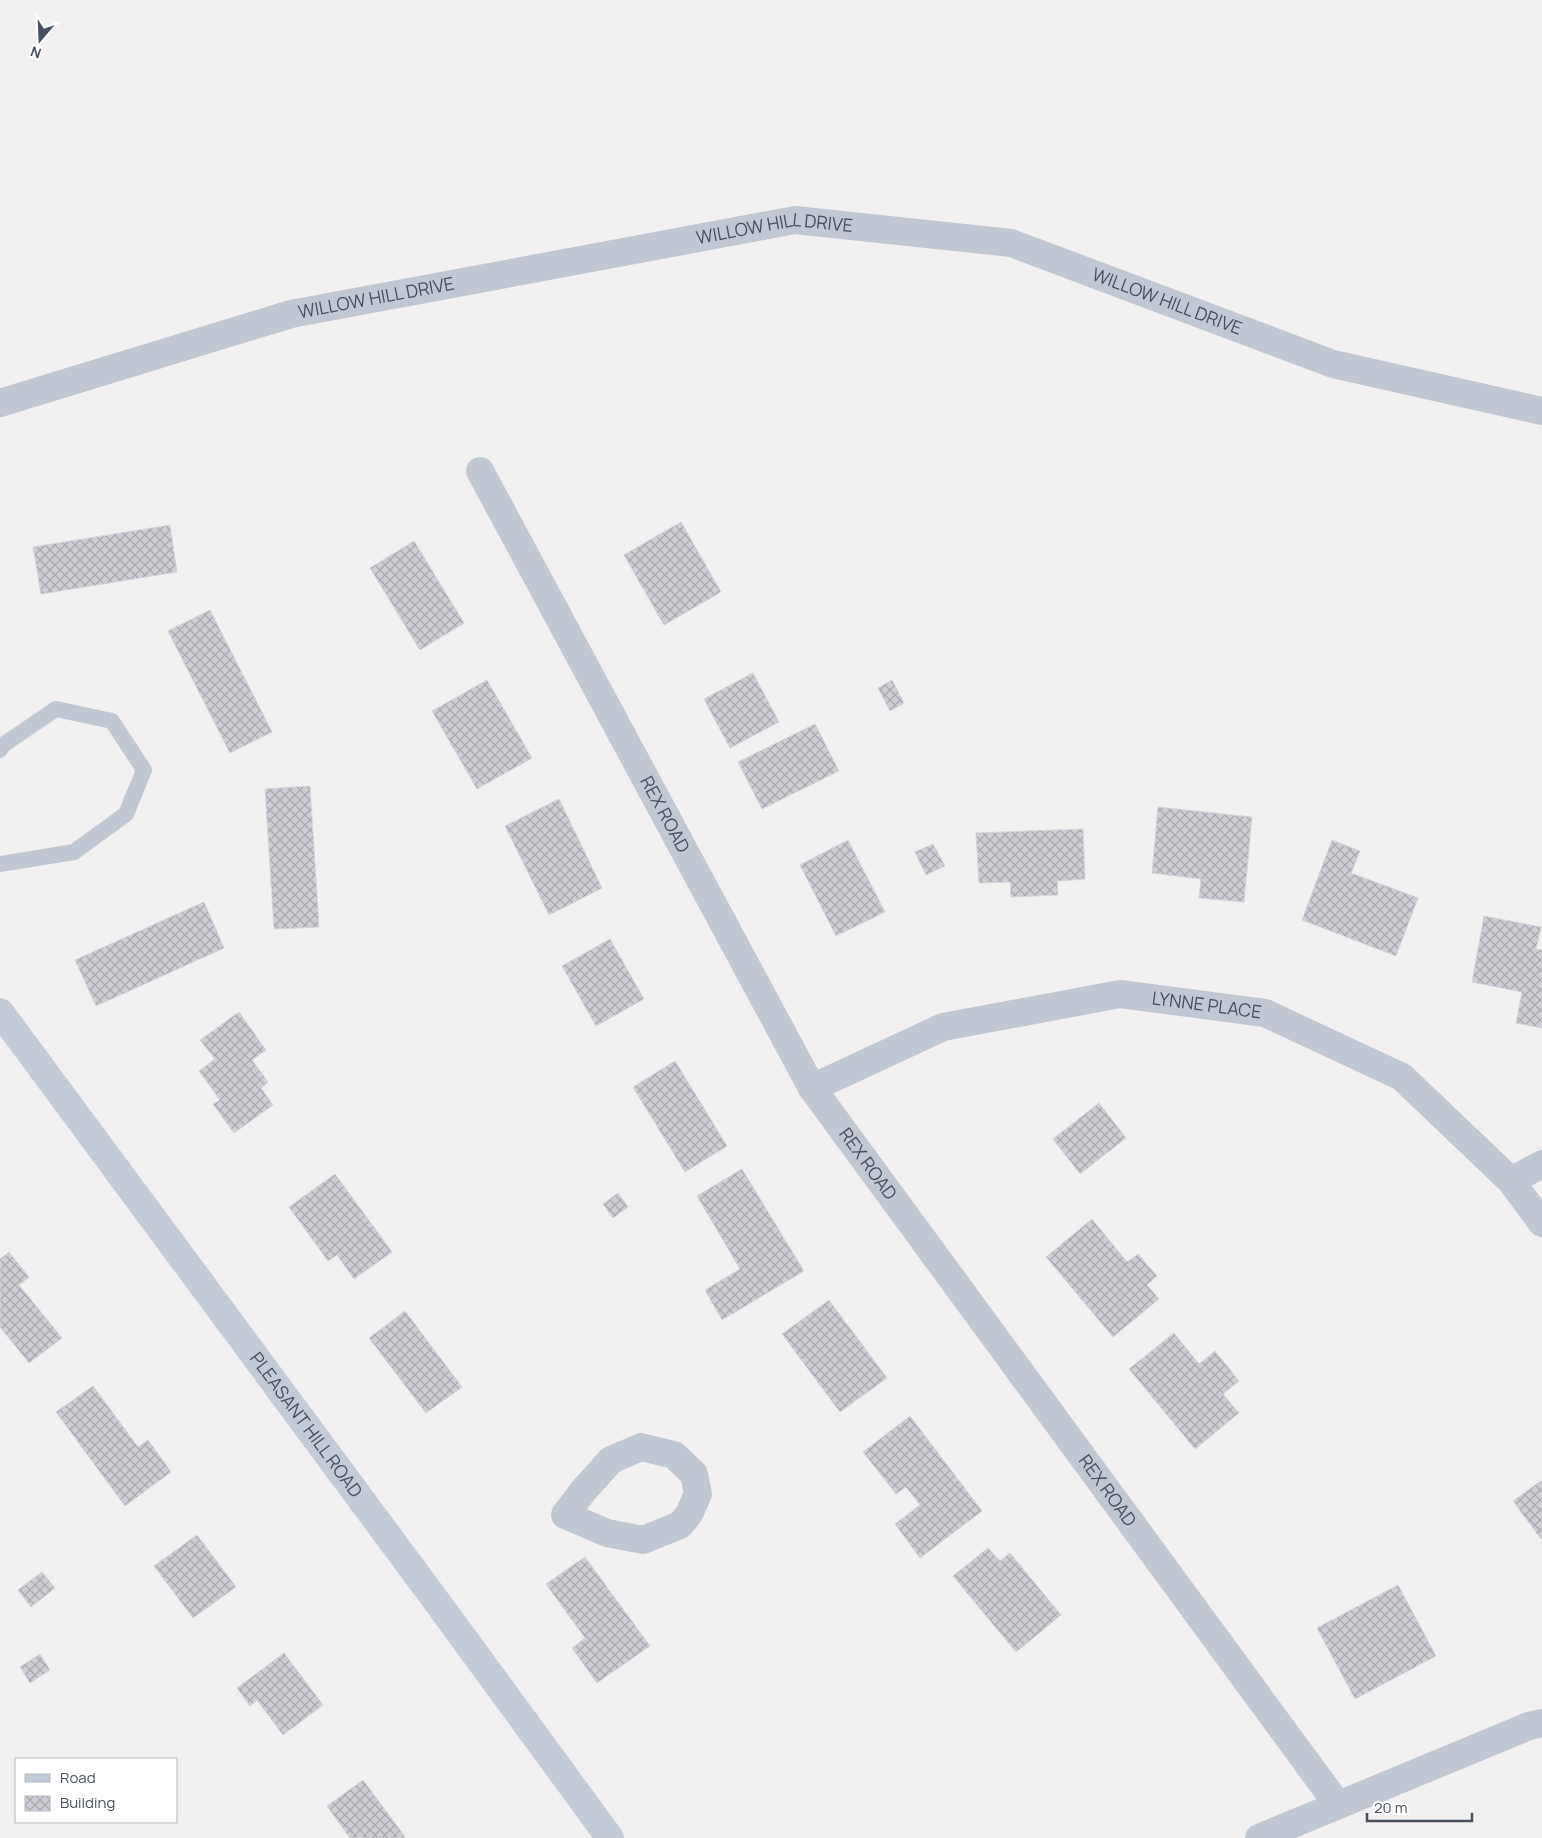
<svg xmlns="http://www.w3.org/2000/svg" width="1542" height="1838" font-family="Manrope,sans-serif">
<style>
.building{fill:url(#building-cross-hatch);stroke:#d4d5db}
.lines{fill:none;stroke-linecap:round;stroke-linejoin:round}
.lane{stroke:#c1c8d1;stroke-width:16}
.street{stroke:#c1c8d1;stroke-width:28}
.secondary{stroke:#c3cad8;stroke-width:28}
.labels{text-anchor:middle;stroke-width:4;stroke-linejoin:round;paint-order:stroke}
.street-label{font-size:18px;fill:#48505d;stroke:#fff}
</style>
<defs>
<pattern id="building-cross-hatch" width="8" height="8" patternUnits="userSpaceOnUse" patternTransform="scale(1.25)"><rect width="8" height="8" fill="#cdced4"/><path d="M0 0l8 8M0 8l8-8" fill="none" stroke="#a8aaaf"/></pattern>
</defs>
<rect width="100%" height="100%" fill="#f2f0f0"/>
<path class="building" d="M681,522L721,592L664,625L624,555Z
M170,525L177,572L41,594L33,547Z
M414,541L464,623L420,650L370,568Z
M210,610L272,732L230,753L168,631Z
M753,673L779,722L730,748L704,699Z
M487,680L532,758L477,789L432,711Z
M892,680L904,703L890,711L878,688Z
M815,724L839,771L762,809L738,762Z
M310,786L319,927L274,929L265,789Z
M559,799L602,888L549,915L505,826Z
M1158,807L1252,817L1244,902L1199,898L1201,879L1152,873Z
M1083,829L1085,879L1057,881L1058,895L1011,897L1010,882L979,883L976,833Z
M848,840L885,912L836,936L800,865Z
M1332,840L1360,851L1351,873L1418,898L1396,956L1302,920Z
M933,844L945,866L926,875L915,852Z
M204,902L224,948L96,1006L75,960Z
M1484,916L1541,927L1536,949L1542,950V1028L1516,1023L1522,992L1472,982Z
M610,939L644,999L596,1026L562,966Z
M239,1012L266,1050L252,1060L268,1082L261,1088L273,1105L234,1133L213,1104L220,1100L199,1071L215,1059L200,1040Z
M675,1061L727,1146L685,1172L633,1087Z
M1099,1103L1126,1138L1080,1174L1053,1139Z
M742,1169L804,1271L722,1320L705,1290L740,1269L697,1196Z
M335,1174L392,1252L354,1279L337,1255L328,1261L289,1207Z
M618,1193L628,1207L613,1218L603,1204Z
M1092,1219L1127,1262L1138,1254L1157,1276L1147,1285L1159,1299L1113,1337L1046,1257Z
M9,1252L29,1277L19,1285L62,1338L29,1363L0,1327V1259Z
M829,1300L887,1378L840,1412L782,1334Z
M405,1311L462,1387L426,1413L369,1338Z
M1174,1333L1199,1364L1215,1351L1239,1381L1223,1394L1239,1413L1195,1449L1129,1369Z
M93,1386L138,1447L148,1440L171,1472L125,1506L56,1412Z
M910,1416L982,1511L920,1558L895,1524L920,1505L906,1487L896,1494L863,1452Z
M1542,1480V1538L1541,1539L1513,1501Z
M197,1535L236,1587L193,1618L154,1566Z
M988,1548L1000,1561L1010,1553L1061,1615L1016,1652L953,1576Z
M585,1557L650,1646L597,1683L572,1648L585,1638L546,1584Z
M42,1572L55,1588L31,1607L18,1590Z
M1398,1585L1436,1656L1355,1699L1317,1628Z
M284,1653L323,1705L283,1735L257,1700L250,1706L237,1688Z
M40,1654L50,1670L30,1683L20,1667Z
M363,1780L406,1838H350L327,1806Z"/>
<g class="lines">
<path class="lane" d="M0,750L3,745L56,709L112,721L144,770L126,814L74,852L0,864"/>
<g class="street">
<path id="s1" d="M0,403L291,314L795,220L1011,243L1333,364L1542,411"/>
<path id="s2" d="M480,471L812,1088L1338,1805"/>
<path id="s3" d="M812,1088L943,1027L1120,994L1265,1013L1402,1077L1511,1181L1542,1223"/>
<path d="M1511,1181L1542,1164"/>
<path d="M641,1447L674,1455L694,1474L698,1494L689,1514L680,1525L643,1540L607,1533L565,1515L583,1491L611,1460Z"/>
<path d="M1259,1838L1529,1726L1542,1723"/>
</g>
<path class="secondary" id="s4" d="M0,1012L440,1606L610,1838"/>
</g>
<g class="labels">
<g class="street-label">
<text dy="6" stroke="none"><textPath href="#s1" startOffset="796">WILLOW HILL DRIVE</textPath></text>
<text dy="6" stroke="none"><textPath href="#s1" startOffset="391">WILLOW HILL DRIVE</textPath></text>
<text dy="6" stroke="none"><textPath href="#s1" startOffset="1201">WILLOW HILL DRIVE</textPath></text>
<text dy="6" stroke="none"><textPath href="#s2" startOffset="390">REX ROAD</textPath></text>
<text dy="6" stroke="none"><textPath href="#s3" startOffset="412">LYNNE PLACE</textPath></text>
<text dy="6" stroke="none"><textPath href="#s2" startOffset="795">REX ROAD</textPath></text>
<text dy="6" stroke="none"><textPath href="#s4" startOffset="514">PLEASANT HILL ROAD</textPath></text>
<text dy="6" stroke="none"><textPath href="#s2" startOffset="1200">REX ROAD</textPath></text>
</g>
</g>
<rect x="15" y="1758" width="162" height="65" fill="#ffffff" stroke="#b6b9be"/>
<rect x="25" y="1774" width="25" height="8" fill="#c3cad8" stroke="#b6b9be"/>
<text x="60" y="1783" font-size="15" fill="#48505d">Road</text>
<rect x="25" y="1796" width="25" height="15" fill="url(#building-cross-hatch)" stroke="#b6b9be"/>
<text x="60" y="1808" font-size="15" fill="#48505d">Building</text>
<g transform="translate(40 40) rotate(199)" stroke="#ffffff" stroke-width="4" paint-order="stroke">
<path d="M0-4L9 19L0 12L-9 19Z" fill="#48505d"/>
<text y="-8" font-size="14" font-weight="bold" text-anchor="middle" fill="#48505d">N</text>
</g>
<path d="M1367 1813v8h105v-8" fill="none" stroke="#48505d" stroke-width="2.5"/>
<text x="1374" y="1813" font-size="15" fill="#48505d" stroke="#ffffff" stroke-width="4" paint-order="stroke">20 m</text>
</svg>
